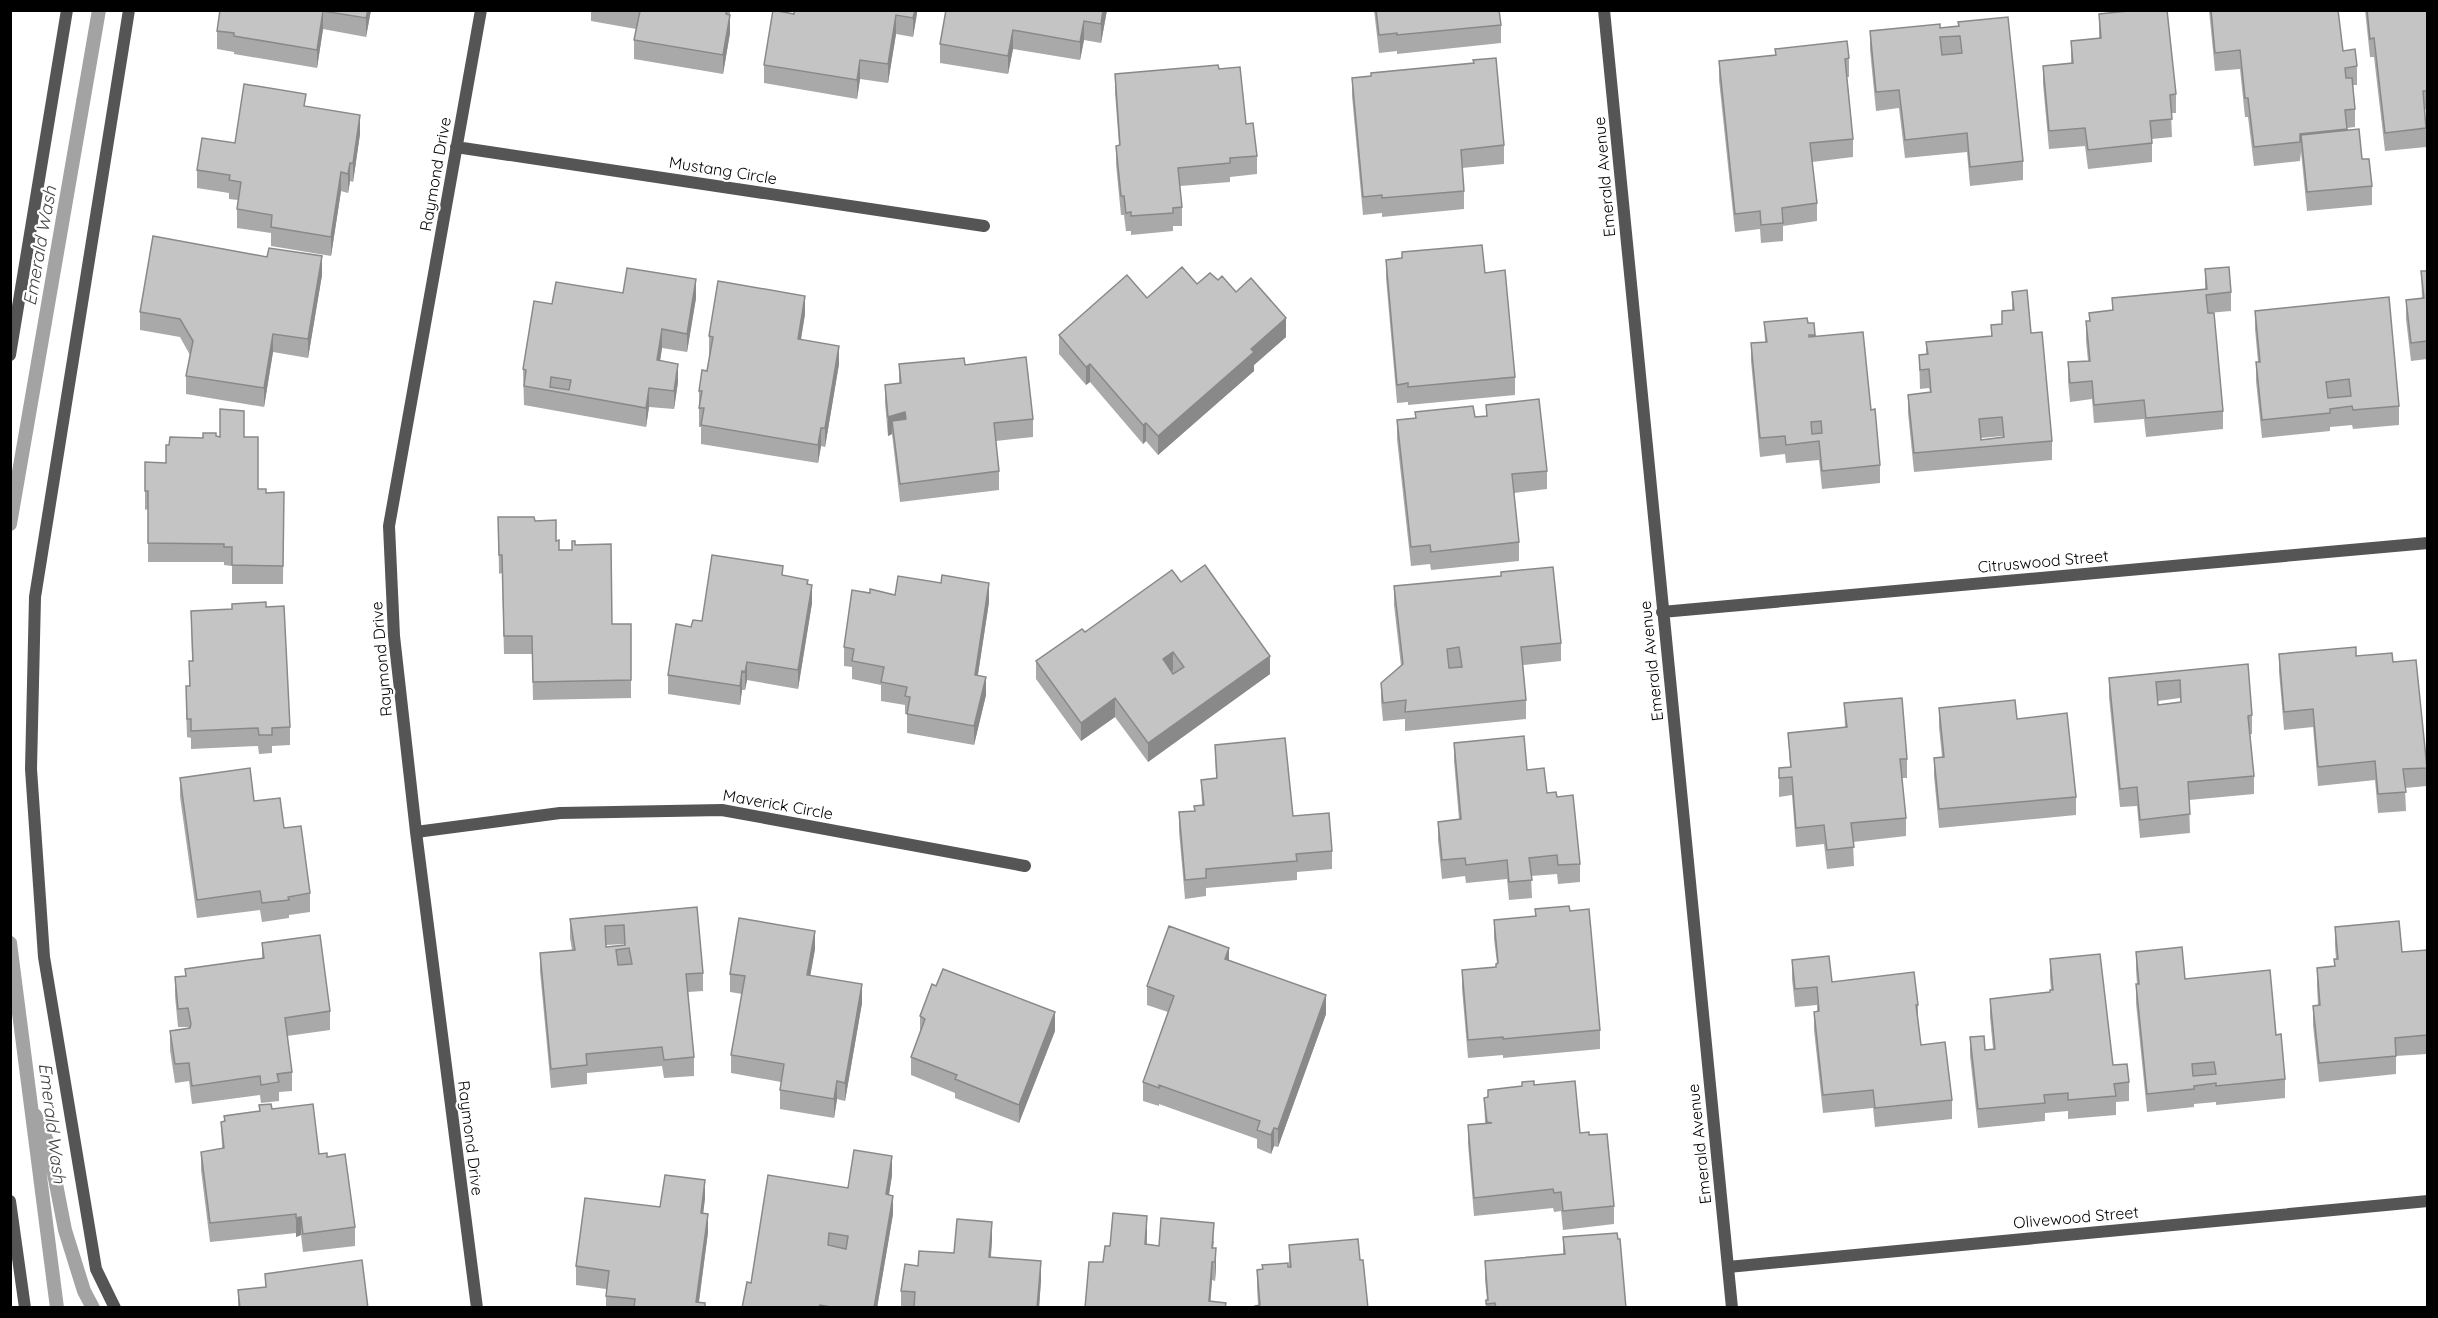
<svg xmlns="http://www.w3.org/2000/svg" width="2438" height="1318" font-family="Quicksand,sans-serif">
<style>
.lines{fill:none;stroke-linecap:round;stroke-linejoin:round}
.stream{stroke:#a3a3a3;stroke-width:14}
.service{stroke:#555;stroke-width:12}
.minor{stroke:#555;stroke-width:12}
.wall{fill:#a9a9a9;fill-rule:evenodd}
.shaded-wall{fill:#898989}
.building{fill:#c4c4c4;stroke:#898989;stroke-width:1.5;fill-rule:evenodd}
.labels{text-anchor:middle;stroke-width:4.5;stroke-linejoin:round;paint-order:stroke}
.street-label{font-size:16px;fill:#000;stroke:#fff}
.water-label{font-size:18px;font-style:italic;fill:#444;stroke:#fff}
</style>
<rect width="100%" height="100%" fill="#fff"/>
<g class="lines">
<path class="stream" d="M10,524L99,10
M10,943L57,1308
M35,1115L48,1143L65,1230L84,1291L93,1308"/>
<path class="service" d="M10,355L67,10
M10,1201L25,1308
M115,1308L96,1269L44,957L31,769L35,597L129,10"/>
<path class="minor" d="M1604,10L1732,1308
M456,147L984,226
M1662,612L2428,543
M416,832L560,813L722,810L1025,866
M1728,1267L2428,1201
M477,1308L416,832L394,636L389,526L481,10"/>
</g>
<path class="wall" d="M220,10H371L366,37L323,29L317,68L234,54V52L217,49V31Z
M591,10H730V33L723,74L634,59V40L636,29L591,21Z
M917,10L913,37L896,34L888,83L860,79L857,99L764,83V65L794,14Z
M946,10H1107L1101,43L1084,40L1080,60L1013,49L1008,74L940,63V44Z
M1374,10H1499L1501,25V43L1397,54V51L1379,53Z
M2209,10H2338L2343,51L2357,66V85H2353L2355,109V127L2347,128V131L2362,159L2372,186V205L2307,211L2301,152L2300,161L2254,166L2248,117H2245L2240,69L2215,71Z
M2365,10H2427V109L2424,110L2426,128V147L2385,151L2374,57H2370Z
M2099,14L2176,94V113H2171L2172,137L2152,139V162L2088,169L2085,146L2049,149L2043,84V66L2071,63V41L2099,38Z
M1958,26L2023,161V180L1970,186L1967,152L1905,158L1899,108L1876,111L1870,50V31L1940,28Z
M1775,49L1849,58V77H1847L1853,139V157L1812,162L1817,203V221L1783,226V241L1761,243L1760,229L1735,232L1719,80V61L1775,55Z
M1219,69L1246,124L1257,156V174L1230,177V182L1180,186L1182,207V226H1173V231L1131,235V231H1126L1124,215H1121L1116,164V146L1119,145L1115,93V74Z
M1352,78L1504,145V164L1462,168L1464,191V209L1382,217V213L1363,215L1352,96Z
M306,107L360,134L353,182L350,181L348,193L341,191L331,256L271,246V233L237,228V209L238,200L229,199V193L197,188V170L235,143Z
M1386,260L1485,273L1515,377V395L1408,405V402L1397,403L1386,278Z
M2205,269L2231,292V311L2208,313L2223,411V429L2146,437L2144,419L2094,423L2092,399L2070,402L2068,381V362L2088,361L2086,340V321H2089V313L2112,310V298L2205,289Z
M2421,271H2427V359L2411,361L2406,319V300L2422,299Z
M322,275L308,358L273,352L264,407L186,394V376L190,355L180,337L140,330V312Z
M1218,280L1236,292L1286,337L1254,365V371L1158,455L1146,441L1143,444L1090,382L1086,385L1059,354V335L1147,298L1197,284Z
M2012,292L2031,333L2052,441V460L1914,472L1908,413V395L1930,392L1929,388L1920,389L1919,355H1926V342L1991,336V325L2002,324V311L2012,310ZM2002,436L2003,438L1981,440V438Z
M623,293L696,298L687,352L662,348L660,361L678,382L674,409L649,407L646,427L524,405L523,369L552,304Z
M2255,311L2399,406V425L2353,429L2352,425L2330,427V431L2262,438L2256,381V362H2258L2255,329Z
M805,314L801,339L839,364L825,447L821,446L818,463L701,444V427H699V391L707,371L710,355H709V336Z
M1764,322L1808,323H1814L1815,337L1871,410L1880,465V483L1822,489L1819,460L1786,463L1785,454L1760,457L1751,361V343L1765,342Z
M899,364L965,365L1033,419V437L996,441L999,471V490L900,502L892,434L888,436L885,403V385L899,383Z
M1486,405L1547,471V489L1514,493L1519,542V561L1431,570L1430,564L1411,566L1397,439V420L1415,418V412L1475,417L1486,416Z
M216,436L244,437L258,489L266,493L284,492L283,584H232V566L224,565V562H148V509L145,510V462L166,463L203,438Z
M498,517L535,521L556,541L559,550H572L575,545L612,624H631V698L533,700L532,654H504L502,573L499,574Z
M783,576L808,584L812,603L798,689L747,680L745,690H742L740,705L668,694V675L691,627Z
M1181,582L1270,674L1148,762L1115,717L1081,741L1036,679V661L1085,632Z
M1394,586L1561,643V661L1523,665L1526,700V719L1405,731V719L1383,721L1381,701V683L1401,666L1394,605Z
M870,593L989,602L978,675L986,695L974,745L907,733V714H905V705L881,701V685L852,679V667L844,666V647Z
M191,611L290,727V745L272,746V753L259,754L258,746L191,749V738L187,737L186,705V686H189V661H192Z
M2279,654L2356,656L2393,662L2427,768V786L2405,788L2406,811L2378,813L2375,780L2318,786L2313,727L2284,730L2279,672Z
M2248,664L2252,715V734H2250L2254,776V794L2189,800L2190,833L2140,838L2137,806L2120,807L2109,697V678ZM2180,698V702L2158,705V701Z
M1844,703L1907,759V778H1902L1906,818V836L1853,842L1854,866L1827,869L1824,844L1796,847L1792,795L1779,797V768L1790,767L1788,733L1845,728Z
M1939,708L2017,719L2076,797V815L1939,828L1934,776V758L1942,757L1939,727Z
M1454,743L1527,770L1547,793L1557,797L1580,864V882L1558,884L1557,874L1531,876L1532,898L1509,900L1507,879L1466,883L1465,876L1442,879L1438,840V822L1459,819L1454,761Z
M1215,745L1293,816L1332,851V869L1297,872V880L1206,888V896L1185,899L1179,831V812L1194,811L1202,805L1201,780L1216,778Z
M180,778L254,801L284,828L310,893V912L289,915V918L262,922L260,910L197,918L180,797Z
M697,907L703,973V991L688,992L694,1057V1076L664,1078L662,1066L587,1073V1084L551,1088L540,971V953L572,950L570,938V919ZM624,944V945L606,947V945Z
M1535,909L1570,911L1600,1030V1049L1503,1058V1055L1468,1058L1462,989V970L1496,967L1497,963L1494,939V920L1535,917Z
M2335,927L2402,952L2427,950V1054L2396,1056V1074L2319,1082L2313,1025V1006H2318L2317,986V968L2334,966V959H2336L2335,946Z
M262,943L330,1011V1030L287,1036L292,1072V1091L279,1092V1101L261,1103L260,1095L192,1104L189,1081L175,1083L170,1050V1031L189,1029L188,1027H178L175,996V977L185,976V969L262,959Z
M815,949L810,976L862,1003L845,1101L837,1099L834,1118L780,1109V1090L781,1082L731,1073V1055L742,994L730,992V974Z
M2136,952L2185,979L2276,1035L2285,1079V1098L2216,1105V1102L2194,1104V1107L2147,1112L2136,1003V984H2137L2136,970Z
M2050,959L2113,1065L2129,1082V1101L2116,1102V1115L2068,1119V1111L2045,1113V1121L1978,1128L1970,1056V1037L1985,1050L1993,1049L1990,1017V999L2050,993L2051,990L2050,978Z
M1229,960L1326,1014L1278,1147L1274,1146L1271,1154L1257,1148V1139L1159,1104V1106L1143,1101V1082L1168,1012L1147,1005V986Z
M1792,960L1832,982L1918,1005V1021L1921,1045L1952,1100V1119L1875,1127L1873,1108L1823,1113L1814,1030V1012L1817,1011V1005L1795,1007L1792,979Z
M936,986L1055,1031L1019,1123L955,1098V1093L911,1075V1057L920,1033V1016Z
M1534,1085L1580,1133L1589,1135L1614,1206V1224L1563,1230L1561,1211L1554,1212L1553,1208L1474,1216L1468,1144V1125L1485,1123L1484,1098Z
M259,1105L272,1109L319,1154L327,1157L355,1227V1246L303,1252L301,1235L296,1237V1233L210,1242L201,1170V1152L222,1148L221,1122L224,1121V1116L259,1111Z
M892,1175L889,1195L893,1214L877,1308H742L751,1283L848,1188Z
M705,1198L703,1213L708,1232L699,1302L705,1308H606V1289L576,1285V1266L660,1207Z
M1147,1234V1244L1159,1246L1214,1241L1213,1248L1216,1267L1215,1281L1212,1280L1210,1301L1226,1308L1103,1262L1110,1246Z
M1563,1237L1626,1308H1486V1300H1487L1485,1280V1261L1563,1254Z
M992,1240L991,1257L1041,1280L1039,1308H901V1291L918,1266Z
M1289,1245L1360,1260L1258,1305L1257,1288V1270L1289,1267Z
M265,1274L368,1308H238V1290L265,1287Z"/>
<path class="shaded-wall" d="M368,10H371L366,37V18Z
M915,10H917V14L913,37V18Z
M1103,10H1107L1101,43V24Z
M323,11V29L317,68V50Z
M730,15V33L723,74V55Z
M896,15V34L888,83V64Z
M1084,21V40L1080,60V42Z
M1013,30V49L1008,74V56Z
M860,60V79L857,99V80Z
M360,115V134L353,182V163Z
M350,163V181L348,193V174Z
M341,172V191L331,256V237Z
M322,256V275L308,358V339Z
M696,279V298L687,352V334Z
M805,296V314L798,357V339Z
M1286,318V337L1254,365V371L1158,455V436L1251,349Z
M662,329V348L657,379V360Z
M273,334V352L264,407V388Z
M839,346V364L825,447V428Z
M678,364V382L674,409V391Z
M1090,364V382L1086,385V367Z
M649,388V407L646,427V408Z
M905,412V431L892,421V434L888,436V417Z
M1146,423V441L1143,444V425Z
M821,428V446L818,463V445Z
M989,583V602L975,693V675Z
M812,585V603L798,689V670Z
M1173,652V670L1163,678V659Z
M1270,656V674L1148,762V743Z
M747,662V680L745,690V672Z
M742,671V690L740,705V686Z
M986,677V695L974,745V726Z
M1115,698V717L1081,741V723Z
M815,931V949L807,994V975Z
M1229,948V967L1225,959Z
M862,984V1003L845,1101V1083Z
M1326,995V1014L1278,1147V1129Z
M1055,1012V1031L1019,1123V1105Z
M837,1081V1099L834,1118V1099Z
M1274,1128V1146L1271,1154V1135Z
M892,1156V1175L886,1213V1194Z
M705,1180V1198L701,1231V1213Z
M893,1196V1214L877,1308H874Z
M708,1214V1232L698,1308L696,1302Z
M1147,1216V1234L1145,1263V1244Z
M301,1217V1235L296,1237V1218Z
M992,1222V1240L989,1275V1257Z
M1214,1223L1212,1280L1210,1308L1209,1301Z
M1216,1248V1267L1215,1281V1262Z
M1041,1261V1280L1039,1308H1037Z"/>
<path class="building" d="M220,10H368L366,18L323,11L317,50L234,36V33L217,31Z
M636,10H727L726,14L730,15L723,55L634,40L640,11Z
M773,10L794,14V10H915L913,18L896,15L888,64L860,60L857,80L764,65Z
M946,10H1103L1101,24L1084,21L1080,42L1013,30L1008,56L940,44Z
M1376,10H1499L1501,25L1397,35V33L1379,35Z
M2138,10H2167L2176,94L2170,95L2172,119L2150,121L2152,143L2088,150L2085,128L2049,131L2043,66L2073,63L2071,41L2101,38L2099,14Z
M2211,10H2338L2343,51L2355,49L2357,66L2345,68L2346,78H2352L2355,109L2345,110L2347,129L2300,134V142L2254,147L2248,98H2245L2240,50L2215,53Z
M2367,10H2427V91H2423L2426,128L2385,133L2374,38L2370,39Z
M2008,17L2023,161L1970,167L1967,133L1905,140L1899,90L1876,92L1870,31L1940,24V28L1959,26L1958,22ZM1960,36L1962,53L1942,55L1940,37Z
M1847,41L1849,58L1845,59L1853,139L1810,143L1817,203L1782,208L1783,223L1761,225L1760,211L1735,214L1719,61L1776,55L1775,49Z
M1496,58L1504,145L1461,150L1464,191L1382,198V195L1363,197L1352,78L1371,76V73L1474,63L1473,60Z
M1218,65L1219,69L1240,67L1246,124L1253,123L1257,156L1230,158V163L1178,168L1182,207L1173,208V213L1131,216V212L1126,213L1124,196H1121L1116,146L1120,145L1115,74Z
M244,84L306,94L304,106L360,115L353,163H350L348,174L341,172L331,237L271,227L272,215L237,209L241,182L229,180L230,175L197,170L202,138L235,143Z
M2359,129L2362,159H2369L2372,186L2307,192L2301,135Z
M153,236L267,257L269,248L322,256L308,339L273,334L264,388L186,376L193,341L180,319L140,312Z
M1482,245L1485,273L1505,270L1515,377L1408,387V383L1397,385L1386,260L1402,258V252Z
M1182,267L1197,284L1210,273L1218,280L1222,276L1236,292L1251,278L1286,318L1251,349L1254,352L1158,436L1146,423L1143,425L1090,364L1086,367L1059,335L1127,275L1147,298Z
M2229,267L2231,292L2206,295L2208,313H2214L2223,411L2146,418L2144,400L2094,405L2092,381L2070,383L2068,362L2090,361L2086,321H2090L2089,313L2113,310L2112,298L2207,289L2205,269Z
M627,268L696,279L687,334L662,329L657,360L678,364L674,391L649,388L646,408L524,386L526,370L523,369L534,301L552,304L556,282L623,293ZM551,377L571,380L569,390L550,387Z
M2421,271H2427V341L2411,343L2406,300L2424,298Z
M718,281L805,296L798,339L839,346L825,428H821L818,445L701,425L704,408H699L702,391H699L702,370L707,371L713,337L709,336Z
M2027,290L2031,333L2042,332L2052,441L1914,453L1908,395L1931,392L1929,369L1920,370L1919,355L1928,354L1926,342L1992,336L1991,325L2002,324V311L2014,310L2012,292ZM2002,417L2004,437L1981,440L1979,419Z
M2389,297L2399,406L2353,410L2352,406L2330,409V413L2262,420L2256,362H2260L2255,311ZM2349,379L2351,396L2328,398L2326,382Z
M1807,318L1808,323H1814L1815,335H1809V337L1863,332L1871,410L1875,409L1880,465L1822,471L1819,441L1786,445L1785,436L1760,438L1751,343L1767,342L1764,322ZM1821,421L1822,433L1812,434L1811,422Z
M1026,357L1033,419L994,423L999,471L900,484L892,421L906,419L905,412L888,417L885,385L901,383L899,364L964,358L965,365Z
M1539,399L1547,471L1512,474L1519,542L1431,552L1430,545L1411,547L1397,420L1416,418L1415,412L1473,406L1475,417L1487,416L1486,405Z
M220,409L244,411V437H258V489H266V493L284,492L283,566L232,565V547H224V544L148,543V491H145V462L166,463V445H169L170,437L203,438V433H216V436L220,437Z
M498,517H534L535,521L556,520V541L559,540V550H572V541H575V545L611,544L612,624H631V680L533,682L532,636H504L502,555H499Z
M712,555L783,566L782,575L808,580L807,584L812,585L798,670L747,662L745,672L742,671L740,686L668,675L676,624L691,627L693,620L702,621Z
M1205,565L1270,656L1148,743L1115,698L1081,723L1036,661L1082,629L1085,632L1172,570L1181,582ZM1173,652L1184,667L1173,674L1163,659Z
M1553,567L1561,643L1521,647L1526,700L1405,712L1406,700L1383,703L1381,683L1403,664L1394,586L1501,576V572ZM1459,647L1462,667L1449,668L1447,649Z
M942,575L989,583L975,675L986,677L974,726L907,714L910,697L905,696L907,687L881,682L884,667L852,661L854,649L844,647L852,590L870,593V589L895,595L898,576L941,583Z
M266,602V607L284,606L290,727L272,728V735H259L258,728L191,731V719H187L186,686H190L189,661H193L191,611L232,609V604Z
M2356,647V656L2392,653L2393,662L2416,660L2427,768L2403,769L2406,792L2378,794L2375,761L2318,767L2313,709L2284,712L2279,654Z
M2248,664L2252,715L2248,716L2254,776L2188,782L2190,814L2140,820L2137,787L2120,789L2109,678ZM2180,680L2181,702L2158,705L2156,682Z
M1902,698L1907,759H1900L1906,818L1851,823L1854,847L1827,850L1824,825L1796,828L1792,777L1779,778V768L1791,767L1788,733L1847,727L1844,703Z
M2015,700L2017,719L2067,713L2076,797L1939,809L1934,758L1944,757L1939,708Z
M1524,736L1527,770L1544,768L1547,793L1556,792L1557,797L1573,795L1580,864L1558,865L1557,855L1529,858L1532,880L1509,882L1507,860L1466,865L1465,858L1442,860L1438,822L1461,819L1454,743Z
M1285,738L1293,816L1329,813L1332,851L1296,854L1297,861L1206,869V878L1185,880L1179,812L1195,811L1194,806L1204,805L1201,780L1217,778L1215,745Z
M250,768L254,801L280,798L284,828L301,826L310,893L288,897L289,900L262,903L260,891L197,900L180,778Z
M1569,906L1570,911L1589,909L1600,1030L1503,1039V1037L1468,1040L1462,970L1496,967V964L1498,963L1494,920L1536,916L1535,909Z
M697,907L703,973L686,974L694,1057L664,1060L662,1047L586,1054L587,1065L551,1069L540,953L575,950L570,919ZM624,925L625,945L606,947L605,926ZM629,948L632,964L618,965L616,950Z
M739,918L815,931L807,975L862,984L845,1083L837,1081L834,1099L780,1090L784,1064L731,1055L745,976L730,974Z
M2399,921L2402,952L2427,950V1035L2395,1038L2396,1056L2319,1063L2313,1006L2320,1005L2317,968L2335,966L2334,959H2338L2335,927Z
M1169,926L1229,948L1225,959L1326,995L1278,1129L1274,1128L1271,1135L1257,1130L1260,1121L1159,1085V1088L1143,1082L1174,996L1147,986Z
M320,935L330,1011L285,1018L292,1072L277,1074L279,1082L261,1085L260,1076L192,1086L189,1063L175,1064L170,1031L190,1028L191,1024L188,1008L178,1009L175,977L186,976L185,969L264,958L262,943Z
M2182,947L2185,979L2270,970L2276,1035L2281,1034L2285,1079L2216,1086V1083L2194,1086V1089L2147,1094L2136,984H2139L2136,952ZM2214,1062L2216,1074L2193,1076L2192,1064Z
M2100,954L2113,1065L2127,1064L2129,1082L2114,1084L2116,1096L2068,1100V1093L2044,1095L2045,1103L1978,1109L1970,1037L1984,1036L1985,1050L1995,1049L1990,999L2050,992V990H2053L2050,959Z
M1829,956L1832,982L1914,972L1918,1005H1916L1921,1045L1945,1042L1952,1100L1875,1108L1873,1090L1823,1095L1814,1012L1819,1011L1817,987L1795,989L1792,960Z
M943,969L1055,1012L1019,1105L955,1079L957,1075L911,1057L925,1019L920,1016L932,984L936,986Z
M1534,1081V1085L1575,1081L1580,1133L1589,1132V1135L1607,1134L1614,1206L1563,1211L1561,1192L1554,1193L1553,1189L1474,1198L1468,1125L1492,1123L1487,1122L1484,1098L1488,1097V1090L1522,1086V1082Z
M271,1104L272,1109L313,1104L319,1154L327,1153V1157L345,1154L355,1227L303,1234L301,1217L296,1218V1214L210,1223L201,1152L224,1148L221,1122L225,1121L224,1116L260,1111L259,1105Z
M854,1150L892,1156L886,1194L893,1196L874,1308H837L820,1305L819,1308H742L747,1282L751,1283L768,1175L848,1188ZM829,1233L848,1236L846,1249L828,1245Z
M665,1175L705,1180L701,1213L708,1214L696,1302L705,1303V1308H634L635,1299L606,1296L609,1271L576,1266L585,1198L660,1207Z
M1113,1213L1147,1216L1145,1244L1159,1246L1161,1218L1214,1223L1212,1248H1216L1215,1262H1212L1209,1301L1226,1303L1225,1308H1085L1089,1262H1103L1105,1246H1110Z
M957,1219L992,1222L989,1257L1041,1261L1037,1308H914L915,1292L901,1291L905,1264L918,1266L919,1251L954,1253Z
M1617,1233L1618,1239H1620L1626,1308H1496L1495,1303L1486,1304V1300H1488L1485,1261L1565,1254L1563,1237Z
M1358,1239L1360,1260H1363L1368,1308H1256L1255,1306L1260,1305L1257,1270L1263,1269L1262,1265L1288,1263V1267H1291L1289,1245Z
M362,1260L368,1308H240L238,1290L266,1287L265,1274Z"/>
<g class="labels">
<g class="street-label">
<text transform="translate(723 170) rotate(9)" y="6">Mustang Circle</text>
<text transform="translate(435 174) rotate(-80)" y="6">Raymond Drive</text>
<text transform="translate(1604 177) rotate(-95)" y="6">Emerald Avenue</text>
<text transform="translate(2043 561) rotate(-5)" y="6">Citruswood Street</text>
<text transform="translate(381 659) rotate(-95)" y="6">Raymond Drive</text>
<text transform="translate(1651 661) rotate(-96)" y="6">Emerald Avenue</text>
<text transform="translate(778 804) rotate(10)" y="6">Maverick Circle</text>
<text transform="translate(471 1138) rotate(83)" y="6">Raymond Drive</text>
<text transform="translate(1699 1144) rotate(-96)" y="6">Emerald Avenue</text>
<text transform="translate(2076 1217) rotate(-5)" y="6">Olivewood Street</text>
</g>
<g class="water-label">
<text transform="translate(40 246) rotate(-80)" y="6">Emerald Wash</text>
<text transform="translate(52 1123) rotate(83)" y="6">Emerald Wash</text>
</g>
</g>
<rect width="2438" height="1318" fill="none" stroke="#000000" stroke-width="24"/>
</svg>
